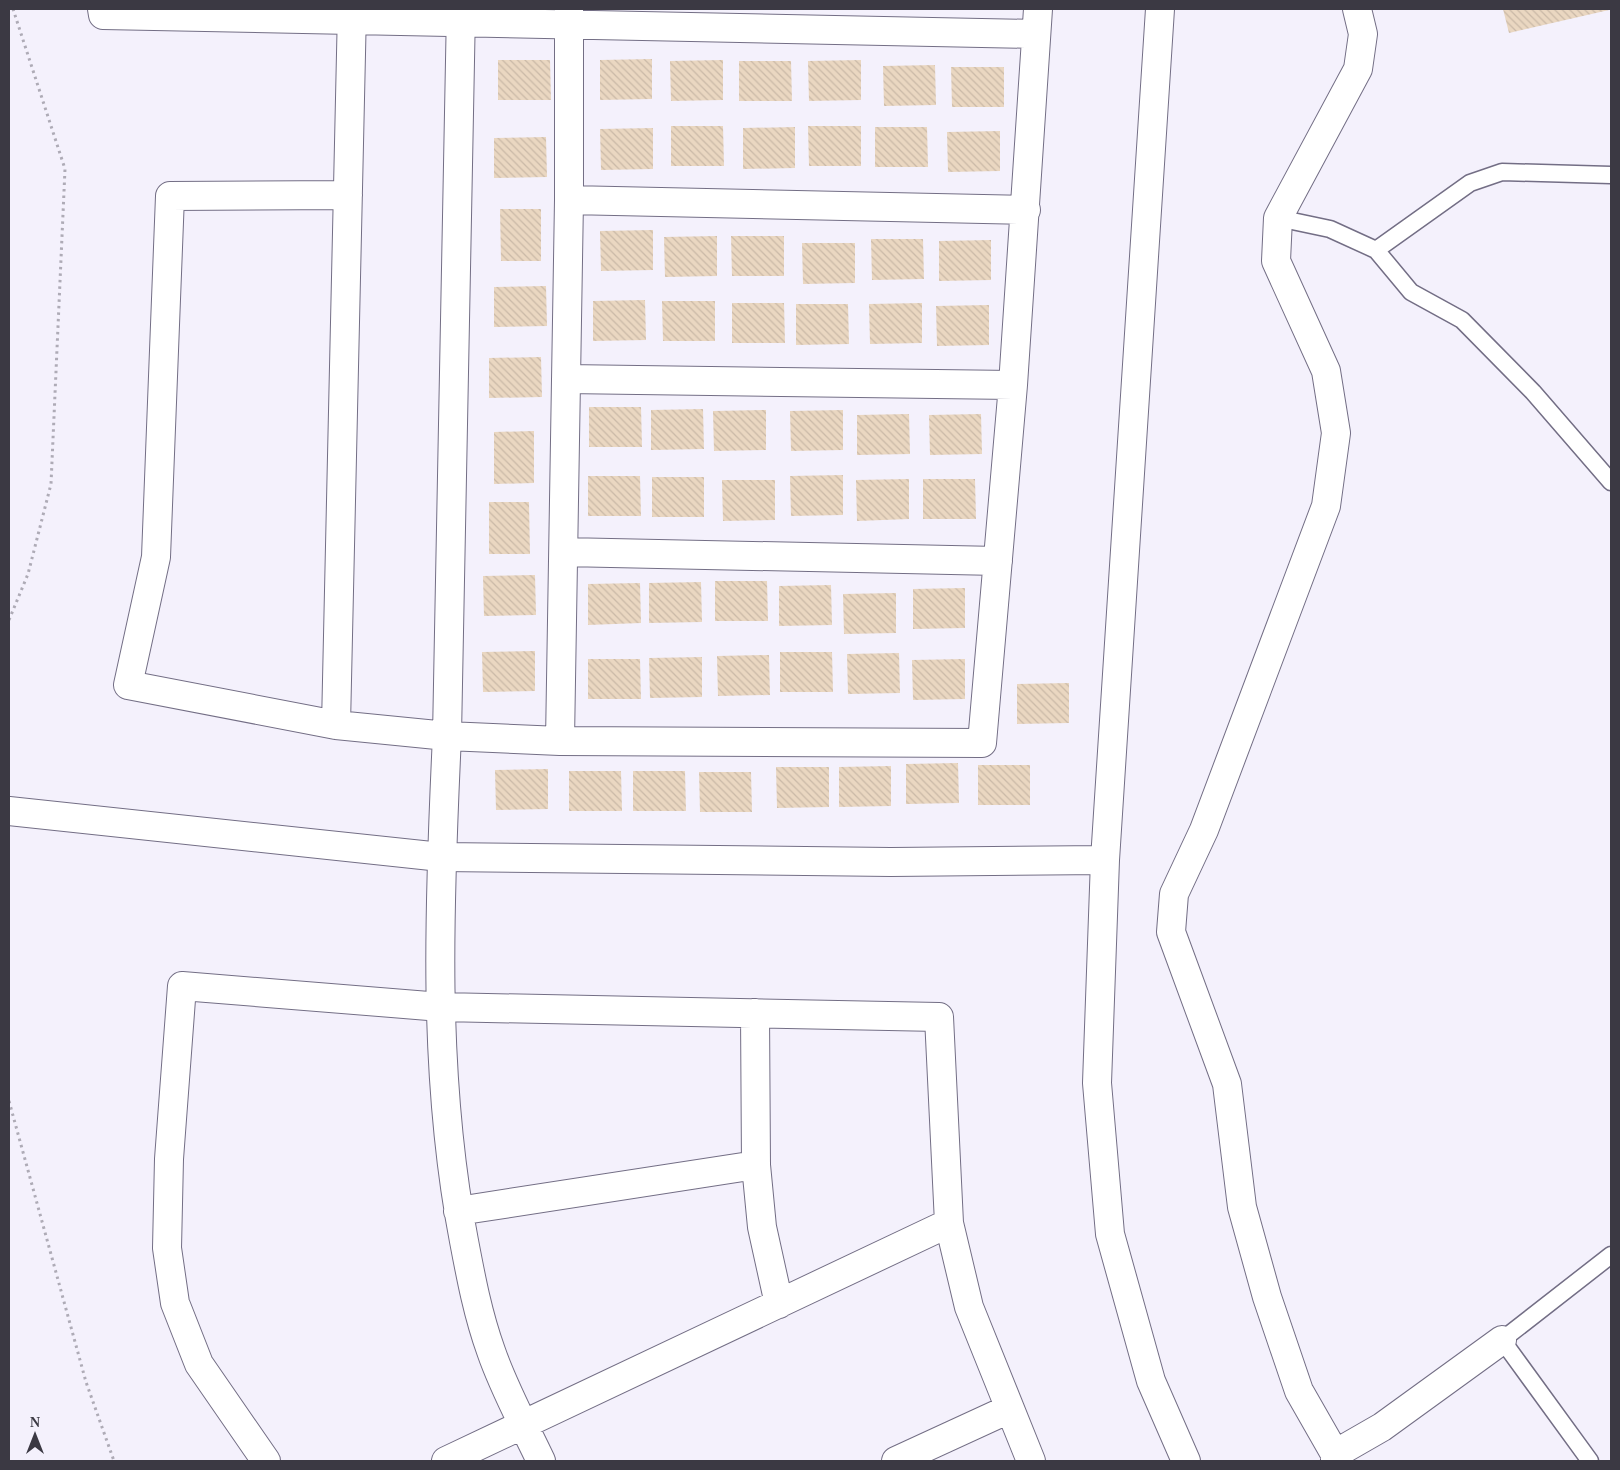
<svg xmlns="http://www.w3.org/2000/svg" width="1620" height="1470" font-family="Georgia,serif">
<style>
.building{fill:url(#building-back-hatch)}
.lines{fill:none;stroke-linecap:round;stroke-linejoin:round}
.lane-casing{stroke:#736e85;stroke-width:19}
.street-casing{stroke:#736e85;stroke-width:30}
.secondary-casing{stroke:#736e85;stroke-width:30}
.path{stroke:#aeabb6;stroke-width:3;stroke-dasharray:2.5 4;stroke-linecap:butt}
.lane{stroke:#fff;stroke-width:16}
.street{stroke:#fff;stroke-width:28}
.secondary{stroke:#fff;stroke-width:28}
</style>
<defs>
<pattern id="building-back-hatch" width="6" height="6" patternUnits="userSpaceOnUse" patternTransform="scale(1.25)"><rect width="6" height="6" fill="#ead7c1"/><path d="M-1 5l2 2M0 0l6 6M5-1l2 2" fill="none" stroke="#cab9a7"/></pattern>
</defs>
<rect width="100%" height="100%" fill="#f4f1fc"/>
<path class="building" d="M1503,9H1608L1609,10L1509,33Z
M652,59V99L600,100V60Z
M498,60H550L551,100H498Z
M723,60V100L671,101L670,61Z
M861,60V100L809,101L808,61Z
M739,61H791L792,101H739Z
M935,65L936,105L884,106L883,66Z
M951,67H1004V107H952Z
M671,126H723L724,166H671Z
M808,126H861V166H809Z
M795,127V168L743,169V128Z
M875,127H927L928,167H875Z
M653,128V169L601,170L600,129Z
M1000,131V171L948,172L947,132Z
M546,137L547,177L494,178V138Z
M500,209H541V261H501Z
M653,230V270L601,271L600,231Z
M717,236V276L665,277L664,237Z
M731,236H784V276H732Z
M871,239H923L924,279L872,280Z
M991,240V280L939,281V241Z
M802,243H855V283L803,284Z
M546,286L547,326L494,327V287Z
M645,300L646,340L593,341V301Z
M662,301H715V341H663Z
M732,303H784L785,343H732Z
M922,303V343L870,344L869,304Z
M796,304H848L849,344L796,345Z
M989,305V345L937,346L936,306Z
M541,357L542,397L489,398V358Z
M589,407H641L642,447H589Z
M703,409L704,449L651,450V410Z
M766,410V450L714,451L713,411Z
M843,410V450L791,451L790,411Z
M909,414L910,454L857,455V415Z
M981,414L982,454L930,455L929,415Z
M534,431V483L494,484V432Z
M843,475V515L791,516L790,476Z
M588,476H640L641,516H588Z
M652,477H704V517H652Z
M909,479V519L857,521L856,480Z
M923,479H975L976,519H923Z
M722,480H775V520L723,521Z
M489,502H529L530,554H489Z
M535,575L536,615L484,616L483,576Z
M715,581H767L768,621H715Z
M701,582L702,622L649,623V583Z
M640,583L641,623L588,625V584Z
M831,585L832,625L779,626V586Z
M965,588V628L913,629V589Z
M896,593V633L844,634L843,594Z
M535,651V691L483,692L482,652Z
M780,652H832L833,692H780Z
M899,653L900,693L848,694L847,654Z
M769,655L770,695L718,696L717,656Z
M702,657V697L650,698L649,658Z
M588,659H640L641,699H588Z
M965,659V699L913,700L912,660Z
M1069,683V723L1017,724V684Z
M958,763L959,803L906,804V764Z
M978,765H1030V805H978Z
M891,766V806L839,807V767Z
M776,767H829V807L777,808Z
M548,769V809L496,810L495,770Z
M569,771H621L622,811H569Z
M633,771H685L686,811H633Z
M699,772H751L752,812H700Z"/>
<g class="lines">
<g class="lane-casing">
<path id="lane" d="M1278,218L1330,229L1376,250L1411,292L1462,320L1533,392L1611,482
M1376,250L1470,183L1502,172L1611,175
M1590,1461L1502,1340L1611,1255"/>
</g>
<g class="street-casing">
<path id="street" d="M102,9L103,15L1036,34
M461,9L447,736C439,904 432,1075 464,1241C471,1278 478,1315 491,1351C504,1389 524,1425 541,1461
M348,195L170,196L156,557L128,685L336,725L447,736L560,741L982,743L1013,385L1038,9
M569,200L1026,210
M566,379L1013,385
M564,552L998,561
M336,725L352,9
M560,741L569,200V9
M755,1013L756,1165L762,1227L779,1304
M458,1211L756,1165
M1335,1454L1382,1427L1502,1340
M266,1461L199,1364L175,1303L167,1248L169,1159L182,986L441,1007L939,1017L949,1223L969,1307L1031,1461
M446,1461L949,1223
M896,1461L1009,1409
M1335,1461V1454L1299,1391L1267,1297L1242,1207L1227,1084L1171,932L1174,894L1204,830L1326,506L1336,433L1326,371L1276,261L1278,218L1358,69L1363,34L1357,9"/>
</g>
<g class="secondary-casing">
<path id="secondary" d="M1160,9L1105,860L1097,1083L1110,1234L1151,1381L1186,1461
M9,811L441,857L891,862L1105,860"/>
</g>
<path class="path" d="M9,620L28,574L51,484L65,169L13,9
M9,1101L86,1382L114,1461"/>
<use href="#lane" class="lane"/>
<use href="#street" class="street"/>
<use href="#secondary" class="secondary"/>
</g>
<rect width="1620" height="1470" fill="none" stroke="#3b3943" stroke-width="20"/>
<g transform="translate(35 1435)" stroke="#f4f1fc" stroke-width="4" paint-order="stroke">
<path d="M0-4L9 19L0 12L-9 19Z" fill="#3b3943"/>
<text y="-8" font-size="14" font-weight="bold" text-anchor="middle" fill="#3b3943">N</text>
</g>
</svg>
